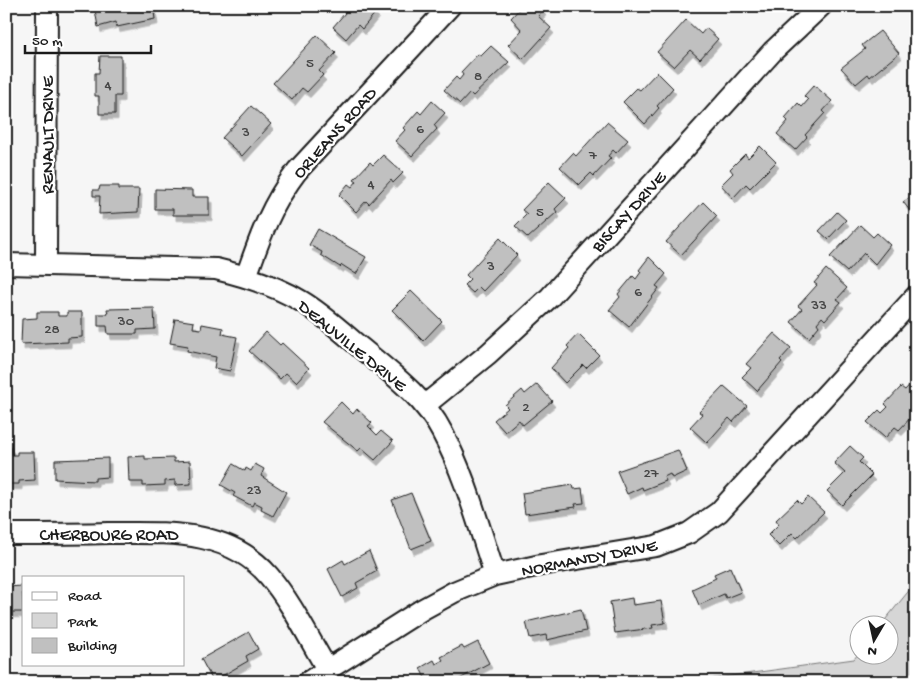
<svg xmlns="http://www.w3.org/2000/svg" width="922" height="688" font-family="'Gochi Hand',sans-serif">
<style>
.green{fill:#d6d6d6;stroke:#797979}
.building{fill:#c0c0c0;stroke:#1c1c1c;filter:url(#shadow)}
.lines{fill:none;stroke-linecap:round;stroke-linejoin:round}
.minor-casing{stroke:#1c1c1c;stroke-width:24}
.minor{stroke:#fff;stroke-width:20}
.labels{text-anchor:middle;stroke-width:4.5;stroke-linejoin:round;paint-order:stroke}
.number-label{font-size:15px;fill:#454545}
.street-label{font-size:18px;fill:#1c1c1c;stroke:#fff}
</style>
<defs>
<filter id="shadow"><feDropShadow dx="3" dy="5.5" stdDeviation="0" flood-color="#0004"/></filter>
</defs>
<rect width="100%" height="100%" fill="#f6f6f6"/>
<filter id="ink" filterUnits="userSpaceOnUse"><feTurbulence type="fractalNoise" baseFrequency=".02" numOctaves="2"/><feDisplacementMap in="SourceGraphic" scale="10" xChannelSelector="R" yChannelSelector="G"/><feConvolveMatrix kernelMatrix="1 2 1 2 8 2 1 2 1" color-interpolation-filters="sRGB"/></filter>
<g filter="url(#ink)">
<path class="green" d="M916,582V682H687L854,659L859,653L860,656H890V626L881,625Z"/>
<path class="building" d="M111,6H153L155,19L117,27L116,22L98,27L95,10Z
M344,6H376L373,9L376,12L362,29L358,25L346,39L333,27L345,13L341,9Z
M522,6H539L543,10L538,16L551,28L523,59L508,45L522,30L511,18Z
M686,20L701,34L706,28L718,39L700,59L690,50L674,67L657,52Z
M880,31L899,53L870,77L868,74L856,84L841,68L865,49L862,45Z
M317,35L336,53L319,71L323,75L307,92L302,88L292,100L273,83Z
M491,46L509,62L473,96L470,93L460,104L444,90L456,77L459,80L463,75L461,72L478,54L481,56Z
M100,56H121V96H115V114H99V96H95V73H99Z
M657,72L673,88L657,106L659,108L645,124L623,102L637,88L640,90Z
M814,85L832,101L823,111L825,113L805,135L807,137L795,150L777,134L788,121L785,118L798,103L802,107L808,100L804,96Z
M432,101L445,113L434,125L437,129L412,156L395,141L405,130L403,128L418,111L421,114Z
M251,106L271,124L242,156L222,138Z
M607,122L628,140L616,153L613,150L608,156L611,158L594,176L591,173L579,185L560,167L573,153L576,156Z
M760,146L776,162L750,188L746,184L733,198L721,185L733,173L730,169L745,154L748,158Z
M383,155L403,173L393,183L391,180L369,204L366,201L356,212L339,195L348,184L352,187L357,181L354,179L370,162L373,165Z
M549,182L566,198L555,209L557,212L528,238L515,226L527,214L522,210Z
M100,186H119V189H139L138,212L99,214L100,196H93V190H99Z
M155,189L192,190V197H209V215H173V209H155Z
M916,193V218L903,202Z
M703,202L717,216L681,255L666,242Z
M837,212L846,220L828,239L819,231Z
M860,225L873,237L877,233L890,245L875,264L864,253L847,272L830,257Z
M318,229L366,257L356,274L342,265L340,267L321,255L322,252L309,245Z
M500,238L517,255L483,291L479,287L473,293L464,285L470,279L466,275Z
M649,257L666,274L656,286L659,288L629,327L609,310L620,297L618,294L633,276L636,279L641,272L639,270Z
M826,269L847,288L837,299L841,302L825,320L822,317L817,323L819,326L809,338L791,322L802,309L798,306L817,285L814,283Z
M411,291L442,321L423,341L392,310Z
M154,308L155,329L137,330V334H108L107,326H98V314H108L107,309Z
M37,312H58V316H67V312H82V337L68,338V342L21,344L22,319L37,318Z
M175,319L194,322L193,328L201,329L202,324L223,328L222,334L237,337L230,371L214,368L216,357L187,351L188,346L170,343Z
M266,332L280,345L282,343L309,368L296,382L286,373L280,379L249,351Z
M774,333L791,348L780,360L782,362L757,391L742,377L751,368L746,364Z
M578,334L599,355L586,368L583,365L565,383L551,368L569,348L567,346Z
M915,379L916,412L899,430L895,427L885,438L867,422L879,410L882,413L888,407L885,404L901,387L905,390Z
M537,384L552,401L523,425L519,420L505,432L494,420L508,408L505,405L522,390L525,394Z
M724,386L747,406L733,422L729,418L707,443L690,427L702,414L699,412Z
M341,402L353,414L357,409L372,423L368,426L377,435L381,431L393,441L375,460L361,448L358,451L322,422Z
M850,446L863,458L859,462L872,475L842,505L827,491L845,473L834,463Z
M11,447L12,455H17V452H34L35,480L19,481V484H6V448Z
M678,450L687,471L672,478L670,474L664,477L666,481L643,490L642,487L627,494L617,471Z
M145,456V459L174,458V462L190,461L191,484L175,485V480L165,481V485L143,486V482H129L128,457Z
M108,458V477L95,478V481L55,479V460Z
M233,464L245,471L246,468L251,471L255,464L264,469L261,476L286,492L273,516L261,510L262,506L254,502L252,506L233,496L235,493L221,485Z
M573,485L574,489L582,488L584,503L575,504L576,507L525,514L522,493Z
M411,493L431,541L411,549L392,500Z
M808,497L824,512L797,538L792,533L779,546L768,535L779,524L776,520L797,500L801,504Z
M369,551L377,571L356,583L358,588L342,597L328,569L343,560L345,564Z
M730,567L741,592L726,598L724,594L699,605L692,589L716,578L714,574Z
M6,582L7,587L22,586L23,612H7Z
M632,598L633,605L661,601L665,623L652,625L653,628L615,633L610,602Z
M581,609L586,631L547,640L546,635L530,638L526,622Z
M249,632L258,649L246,656L248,661L213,681L201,659Z
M478,642L489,663L454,682H427L420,668L434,660L436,664L443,660L441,657L462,646L464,649Z"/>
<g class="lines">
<g class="minor-casing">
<path id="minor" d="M6,264L216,269C245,276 275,285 301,301C323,314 342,332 361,348C391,373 424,397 442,432C466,477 479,528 495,575
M46,264L47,6
M246,277C260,237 271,205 297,171L450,6
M425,405L488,354L550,297L773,51L821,6
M6,534C41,534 75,534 109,533C165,533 228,528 269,576C292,603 309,639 327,669
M308,682L423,609L454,592L495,575L541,565L656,546L689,533L719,512L916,296"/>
</g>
<use href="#minor" class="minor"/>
</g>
</g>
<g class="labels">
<g class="number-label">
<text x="310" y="67">5</text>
<text x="478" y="80">8</text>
<text x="108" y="89">4</text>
<text x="420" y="133">6</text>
<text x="246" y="136">3</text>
<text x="593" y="159">7</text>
<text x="371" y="188">4</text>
<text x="540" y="216">5</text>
<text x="491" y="270">3</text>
<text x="638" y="296">6</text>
<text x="819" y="309">33</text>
<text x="126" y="325">30</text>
<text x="52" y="333">28</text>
<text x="526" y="411">2</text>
<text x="651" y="477">27</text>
<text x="254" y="494">23</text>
</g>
<g class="street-label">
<text transform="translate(334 132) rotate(-48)" y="6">ORLEANS ROAD</text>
<text transform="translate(47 135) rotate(-90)" y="6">RENAULT DRIVE</text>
<text transform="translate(628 211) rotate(-48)" y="6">BISCAY DRIVE</text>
<text transform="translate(353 345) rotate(39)" y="6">DEAUVILLE DRIVE</text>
<text x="109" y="540">CHERBOURG ROAD</text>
<text transform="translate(589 557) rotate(-11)" y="6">NORMANDY DRIVE</text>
</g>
</g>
<rect width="922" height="688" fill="none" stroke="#fff" stroke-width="25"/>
<rect x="12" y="12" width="897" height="663" fill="none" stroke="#1c1c1c" stroke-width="2" filter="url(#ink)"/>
<rect x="22" y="576" width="162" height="90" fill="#ffffff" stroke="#a4a4a4"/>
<rect x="32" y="592" width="25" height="8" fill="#ffffff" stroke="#a4a4a4"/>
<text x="68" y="600" font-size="15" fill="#1c1c1c">Road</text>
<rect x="32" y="613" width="25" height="15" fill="#d6d6d6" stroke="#a4a4a4"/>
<text x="68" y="626" font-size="15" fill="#1c1c1c">Park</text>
<rect x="32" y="638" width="25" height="15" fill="#c0c0c0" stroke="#a4a4a4"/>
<text x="68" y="650" font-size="15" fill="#1c1c1c">Building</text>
<g transform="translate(874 640) rotate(189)"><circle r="24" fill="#ffffff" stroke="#a4a4a4"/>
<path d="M0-4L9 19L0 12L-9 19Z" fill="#1c1c1c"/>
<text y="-8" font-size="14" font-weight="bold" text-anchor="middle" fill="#1c1c1c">N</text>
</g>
<path d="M25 45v8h126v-8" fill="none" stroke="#1c1c1c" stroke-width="2.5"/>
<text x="32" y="45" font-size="15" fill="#1c1c1c" stroke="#ffffff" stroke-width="4" paint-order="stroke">50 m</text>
</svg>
